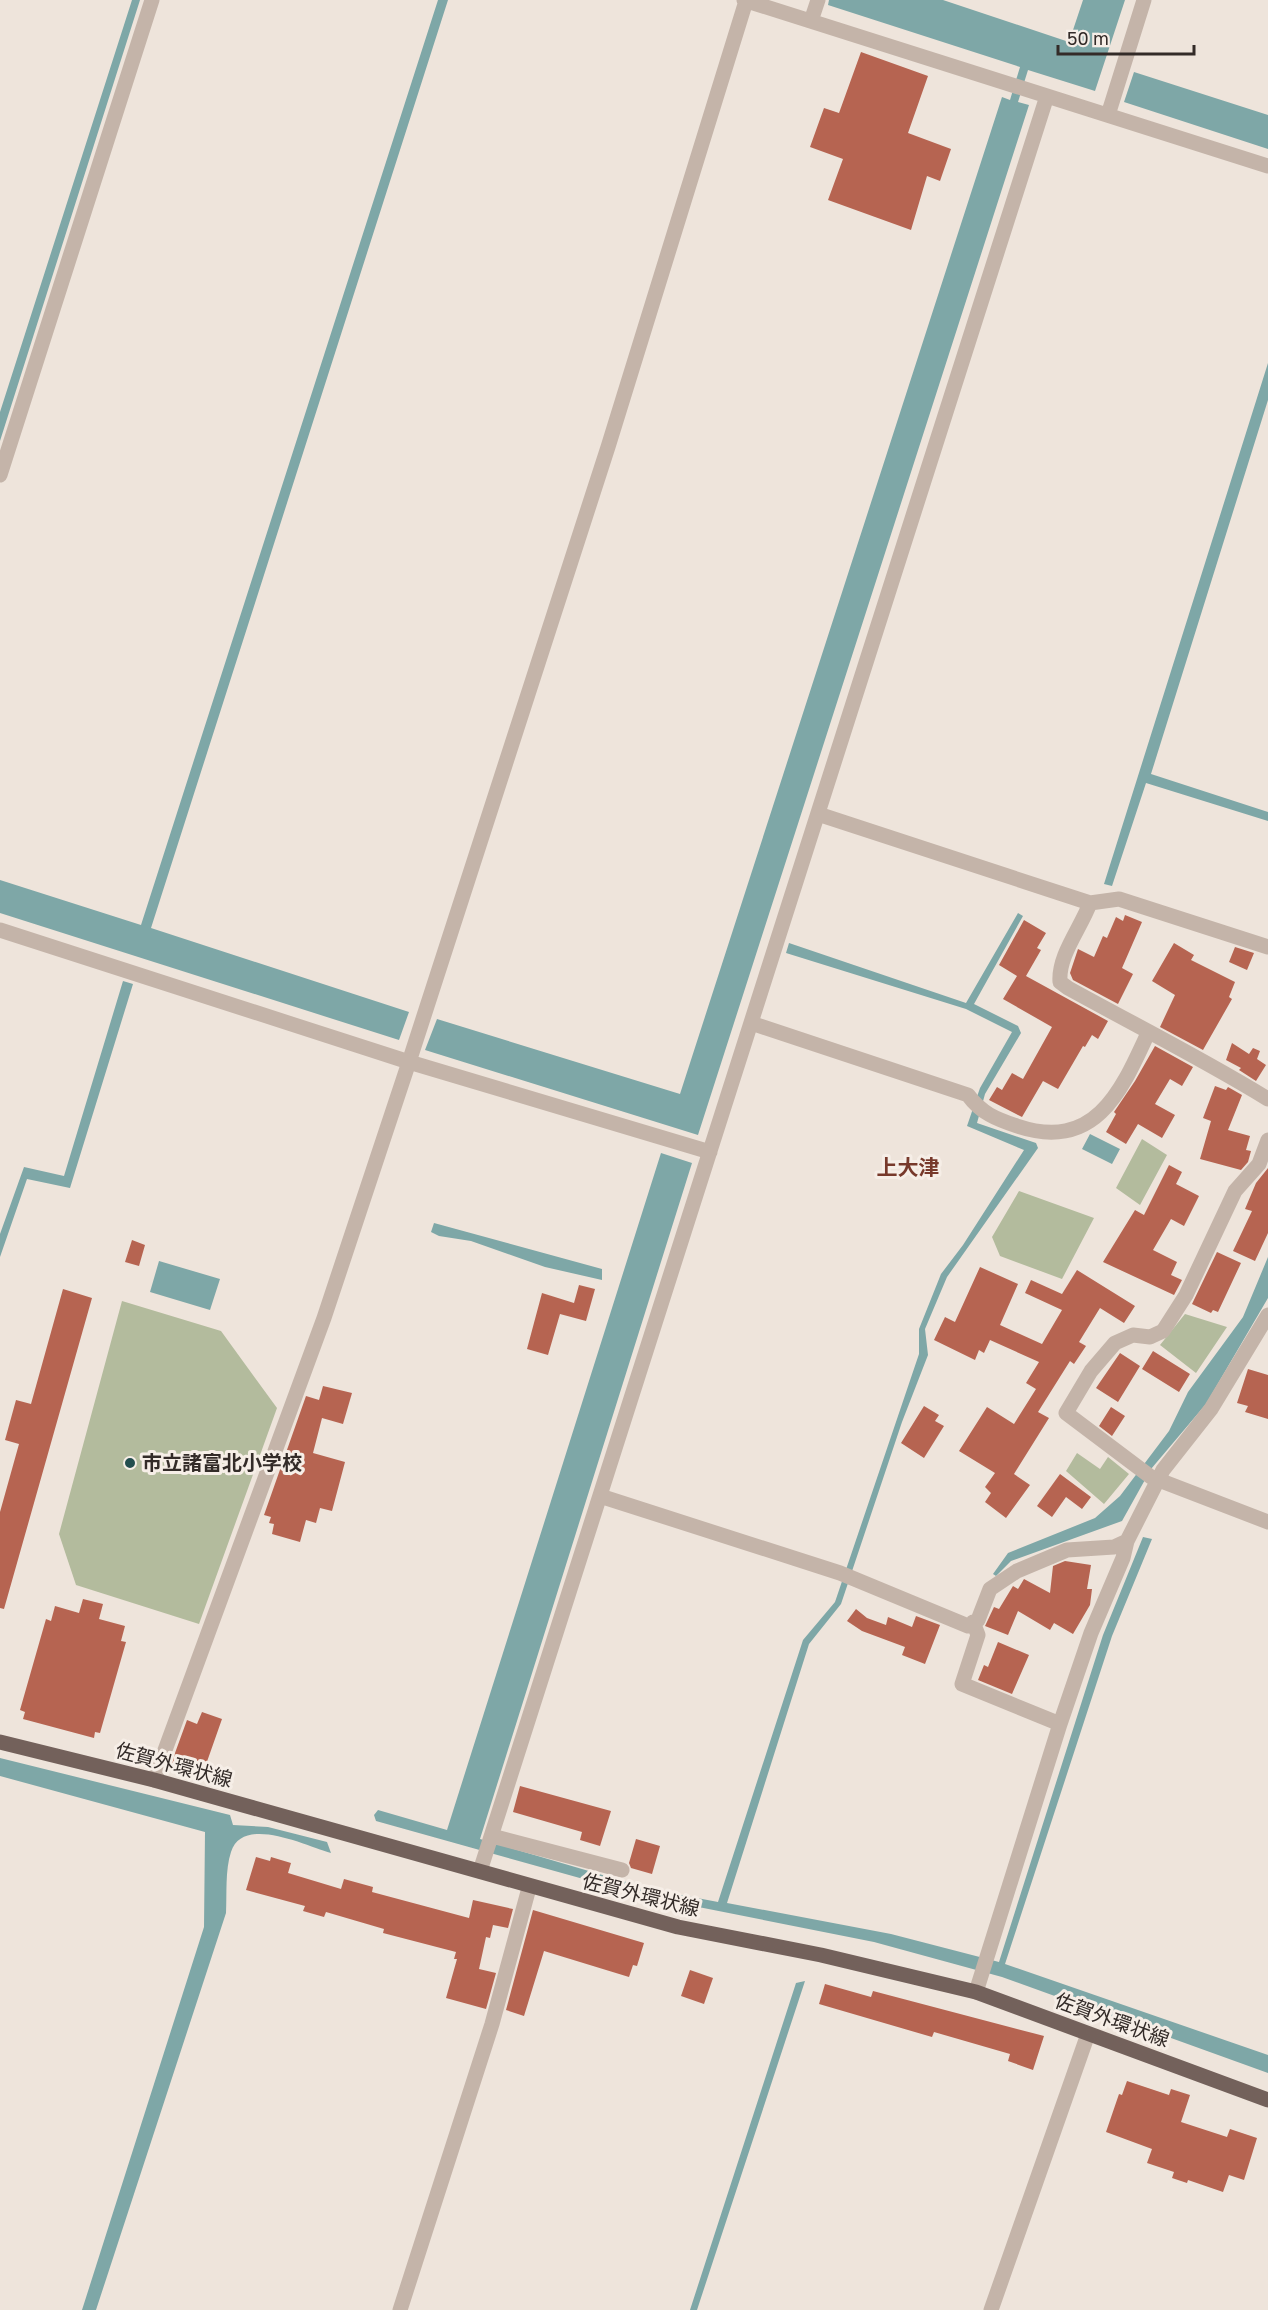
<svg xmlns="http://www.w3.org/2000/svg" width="1268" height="2310" font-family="'Golos Text','Noto Sans JP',sans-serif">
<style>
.green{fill:#b3bb9d}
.water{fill:#7ea7a7}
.building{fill:#b66451}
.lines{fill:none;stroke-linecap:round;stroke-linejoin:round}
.minor{stroke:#c4b4a9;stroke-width:15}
.major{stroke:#73615b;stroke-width:15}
.poi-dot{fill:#234e4f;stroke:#f6eee7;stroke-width:2}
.labels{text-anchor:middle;stroke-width:6;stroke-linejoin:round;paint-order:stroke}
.poi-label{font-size:20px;font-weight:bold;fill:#332b28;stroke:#f6eee7;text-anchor:start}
.street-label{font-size:20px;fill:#332b28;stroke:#f6eee7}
.neighbourhood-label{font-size:21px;font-weight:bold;fill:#77392b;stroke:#f6eee7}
</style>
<rect width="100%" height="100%" fill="#eee4db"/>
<path class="green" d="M1142,1139L1167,1155L1140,1205L1116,1188Z
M1019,1191L1094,1218L1062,1279L1000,1256L992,1237Z
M122,1301L221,1331L277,1408L199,1624L76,1585L59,1534Z
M1185,1314L1227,1327L1196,1373L1160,1345Z
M1077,1453L1100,1469L1108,1457L1129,1474L1104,1504L1066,1471Z"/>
<path class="water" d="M132,0H140L0,441V412Z
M438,0H448L151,928L409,1012L399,1040L0,913V880L141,925Z
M829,0H943L1069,42L1083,0H1125L1095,91L1028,70L1018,102L1029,105L698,1135L425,1050L437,1019L680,1094L1002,97L1010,100L1020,67L828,5Z
M1134,72L1268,115V149L1124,102Z
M1268,363V400L1151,774L1268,812V821L1146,783L1112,886L1104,884Z
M1018,913L1023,916L974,1004L1018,1026L1021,1033L985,1094L977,1123L1036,1143L1038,1148L947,1277L925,1329L928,1355L902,1422L841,1604L809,1644L727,1903L891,1934L999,1962L1103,1635L1143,1537L1152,1539L1112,1636L1005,1964L1268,2055V2073L1002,1977L874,1942L648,1897L376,1821L374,1815L378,1810L447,1830L661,1153L692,1163L480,1839L650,1889L718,1902L803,1640L835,1602L919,1354V1329L941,1274L963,1245L1024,1150L967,1126L980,1088L1012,1032L966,1009L786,953L789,943L966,1003Z
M123,981L133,984L70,1188L27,1179L0,1257V1234L24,1167L64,1176Z
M1090,1134L1120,1149L1112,1164L1082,1149Z
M434,1223L602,1269V1280L545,1267L471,1241L439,1236L431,1232Z
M1268,1257V1298L1206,1404L1151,1469L1122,1521L1011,1561L996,1576L993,1574L1008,1553L1095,1518L1120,1496L1169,1431L1188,1392L1243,1317Z
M159,1261L220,1279L210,1310L150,1292Z
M0,1758L230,1815L233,1825L268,1827L327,1842L331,1853C304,1845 243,1815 231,1852C225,1870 227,1894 226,1913L96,2310H82L204,1927L205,1832L0,1776Z
M805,1981L697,2310H690L796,1983Z"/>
<path class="building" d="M861,52L928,76L908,133L951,149L940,181L927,176L911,230L828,200L843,159L810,147L824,108L839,113Z
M1125,915L1142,922L1122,968L1133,974L1118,1004L1073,980L1070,973L1078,949L1094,957L1103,936L1107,938L1116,917L1123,921Z
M1024,920L1046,933L1037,948L1041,950L1026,976L1108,1021L1098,1039L1092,1035L1085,1047L1083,1046L1058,1089L1043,1081L1022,1117L989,1100L997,1087L1002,1090L1012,1073L1023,1079L1052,1027L1003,999L1017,976L999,965Z
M1174,943L1194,955L1191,960L1235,982L1229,997L1232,999L1203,1050L1160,1027L1175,995L1152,981Z
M1235,947L1254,953L1247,970L1229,962Z
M1232,1043L1249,1054L1253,1048L1260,1051L1257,1059L1266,1065L1256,1081L1239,1070L1241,1068L1226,1060Z
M1155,1046L1193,1067L1182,1086L1170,1079L1155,1104L1175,1115L1162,1138L1138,1124L1126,1144L1106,1132L1116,1114L1114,1112L1135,1081Z
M1215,1086L1226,1090L1228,1087L1242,1095L1228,1130L1250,1136L1246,1150L1251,1151L1248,1162L1241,1170L1200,1159L1211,1121L1203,1118Z
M1169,1165L1182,1172L1176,1184L1199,1196L1184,1226L1171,1219L1153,1250L1177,1262L1171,1275L1182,1280L1174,1295L1103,1262L1135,1210L1144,1215Z
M1268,1168V1233L1255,1261L1233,1251L1252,1211L1245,1209L1256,1183Z
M132,1240L145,1245L139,1266L125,1262Z
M1217,1252L1241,1263L1218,1312L1213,1310L1211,1313L1192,1304Z
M980,1267L1018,1284L1000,1325L1042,1344L1062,1310L1025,1293L1031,1280L1062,1294L1077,1270L1135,1306L1124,1323L1100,1308L1079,1342L1086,1346L1074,1364L1070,1361L1038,1412L1049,1418L1014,1474L1030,1485L1006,1518L985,1502L991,1493L985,1487L995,1473L959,1451L987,1407L1014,1424L1036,1389L1026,1383L1039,1362L990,1340L984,1353L979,1350L975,1360L934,1340L945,1317L955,1322Z
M579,1285L595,1289L586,1321L560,1314L548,1355L527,1349L542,1293L574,1303Z
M63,1289L92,1298L4,1609L0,1608V1512L19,1444L5,1440L16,1400L31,1404Z
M1153,1351L1190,1374L1179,1392L1142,1369Z
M1120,1353L1140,1366L1118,1402L1096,1388Z
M1248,1369L1268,1375V1419L1245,1412L1248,1406L1237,1403Z
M323,1386L352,1393L343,1424L322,1418L313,1453L345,1462L332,1511L320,1508L316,1523L306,1520L300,1542L272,1534L274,1524L269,1523L271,1517L264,1515L306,1396L319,1400Z
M924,1406L939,1415L935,1421L944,1426L924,1458L901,1443Z
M1111,1407L1125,1416L1112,1436L1099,1426Z
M1060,1474L1091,1497L1082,1509L1066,1497L1052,1517L1037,1506Z
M1065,1561L1091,1565L1087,1589H1092L1090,1605L1073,1634L1054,1623L1050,1630L1018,1611L1008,1635L985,1626L994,1607L999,1609L1013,1586L1018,1589L1024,1579L1050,1593L1053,1566Z
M83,1599L103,1604L99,1619L125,1626L121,1641L126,1642L100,1733L95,1732L94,1738L23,1719L25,1712L20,1710L46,1619L51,1621L55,1606L79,1613Z
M856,1609L867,1618L886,1625L888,1617L912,1627L916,1616L940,1625L925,1664L902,1655L905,1647L862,1631L847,1621Z
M998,1642L1029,1655L1012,1694L978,1680L984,1665L988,1667Z
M202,1712L222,1719L203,1773L171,1764L187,1720L197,1724Z
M520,1786L611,1811L600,1846L580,1840L582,1832L513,1812Z
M636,1839L660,1846L652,1874L631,1868L629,1863Z
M256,1857L270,1861L271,1857L291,1863L288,1873L341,1889L344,1879L373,1887L372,1892L469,1918L473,1900L513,1909L508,1928L493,1925L490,1938L486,1937L479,1969L496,1973L486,2009L446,1998L457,1959H454L456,1952L383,1933L384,1929L326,1912L324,1917L303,1911L305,1906L246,1890Z
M533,1910L644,1943L637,1966L633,1965L629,1977L544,1951L524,2016L506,2010Z
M690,1970L713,1978L704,2004L681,1996Z
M825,1984L871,1997L873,1991L1044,2036L1033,2070L1008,2061L1010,2054L934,2032L932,2037L819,2004Z
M1127,2081L1169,2095L1171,2089L1190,2095L1181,2122L1227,2137L1230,2129L1257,2138L1244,2180L1229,2175L1223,2192L1188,2180L1187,2183L1172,2178L1174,2172L1147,2163L1152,2149L1106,2132L1119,2094L1122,2095Z"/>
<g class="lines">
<path class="minor" d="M744,0L1268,166
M811,21L818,0
M1108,115L1144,0
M0,475L152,0
M818,814L1090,903L1119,899L1268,947
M1090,903C1081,928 1058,955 1060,982L1068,988C1135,1025 1203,1059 1268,1099
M0,930L409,1062L710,1152
M751,1023L968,1095C981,1113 996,1119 1017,1126C1095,1152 1121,1092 1148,1033
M1268,1140L1259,1164L1235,1191L1186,1295L1163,1331L1150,1337L1133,1335L1115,1343L1091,1371L1066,1413L1151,1477L1268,1522
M600,1496L840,1573L968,1626L978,1620L990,1589L1017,1571L1067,1550L1114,1547L1127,1541
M973,1622L978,1635L962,1684L1060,1724
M154,1780L324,1318L409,1062L608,447L746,1
M492,1836L622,1870
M480,1871L1047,96
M976,1992L1060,1724L1091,1633L1123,1558L1127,1541L1163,1470L1211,1409L1268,1315
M400,2310L492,2024L529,1888
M991,2310L1088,2034"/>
<path class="major" d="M0,1742L154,1780L678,1927L821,1955L976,1992L1268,2100"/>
</g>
<circle class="poi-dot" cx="130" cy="1463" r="6"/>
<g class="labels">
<g class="poi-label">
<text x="142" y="1470">市立諸富北小学校</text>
</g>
<g class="street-label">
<text transform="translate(174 1765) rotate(15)" y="7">佐賀外環状線</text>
<text transform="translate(641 1895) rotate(14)" y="7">佐賀外環状線</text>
<text transform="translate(1112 2020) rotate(20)" y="7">佐賀外環状線</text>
</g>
<g class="neighbourhood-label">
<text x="908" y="1175">上大津</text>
</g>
</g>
<path d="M1058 45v9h136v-9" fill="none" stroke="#332b28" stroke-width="3"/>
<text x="1067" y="45" font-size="18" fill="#332b28" stroke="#f6eee7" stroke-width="4.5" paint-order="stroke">50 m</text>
</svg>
